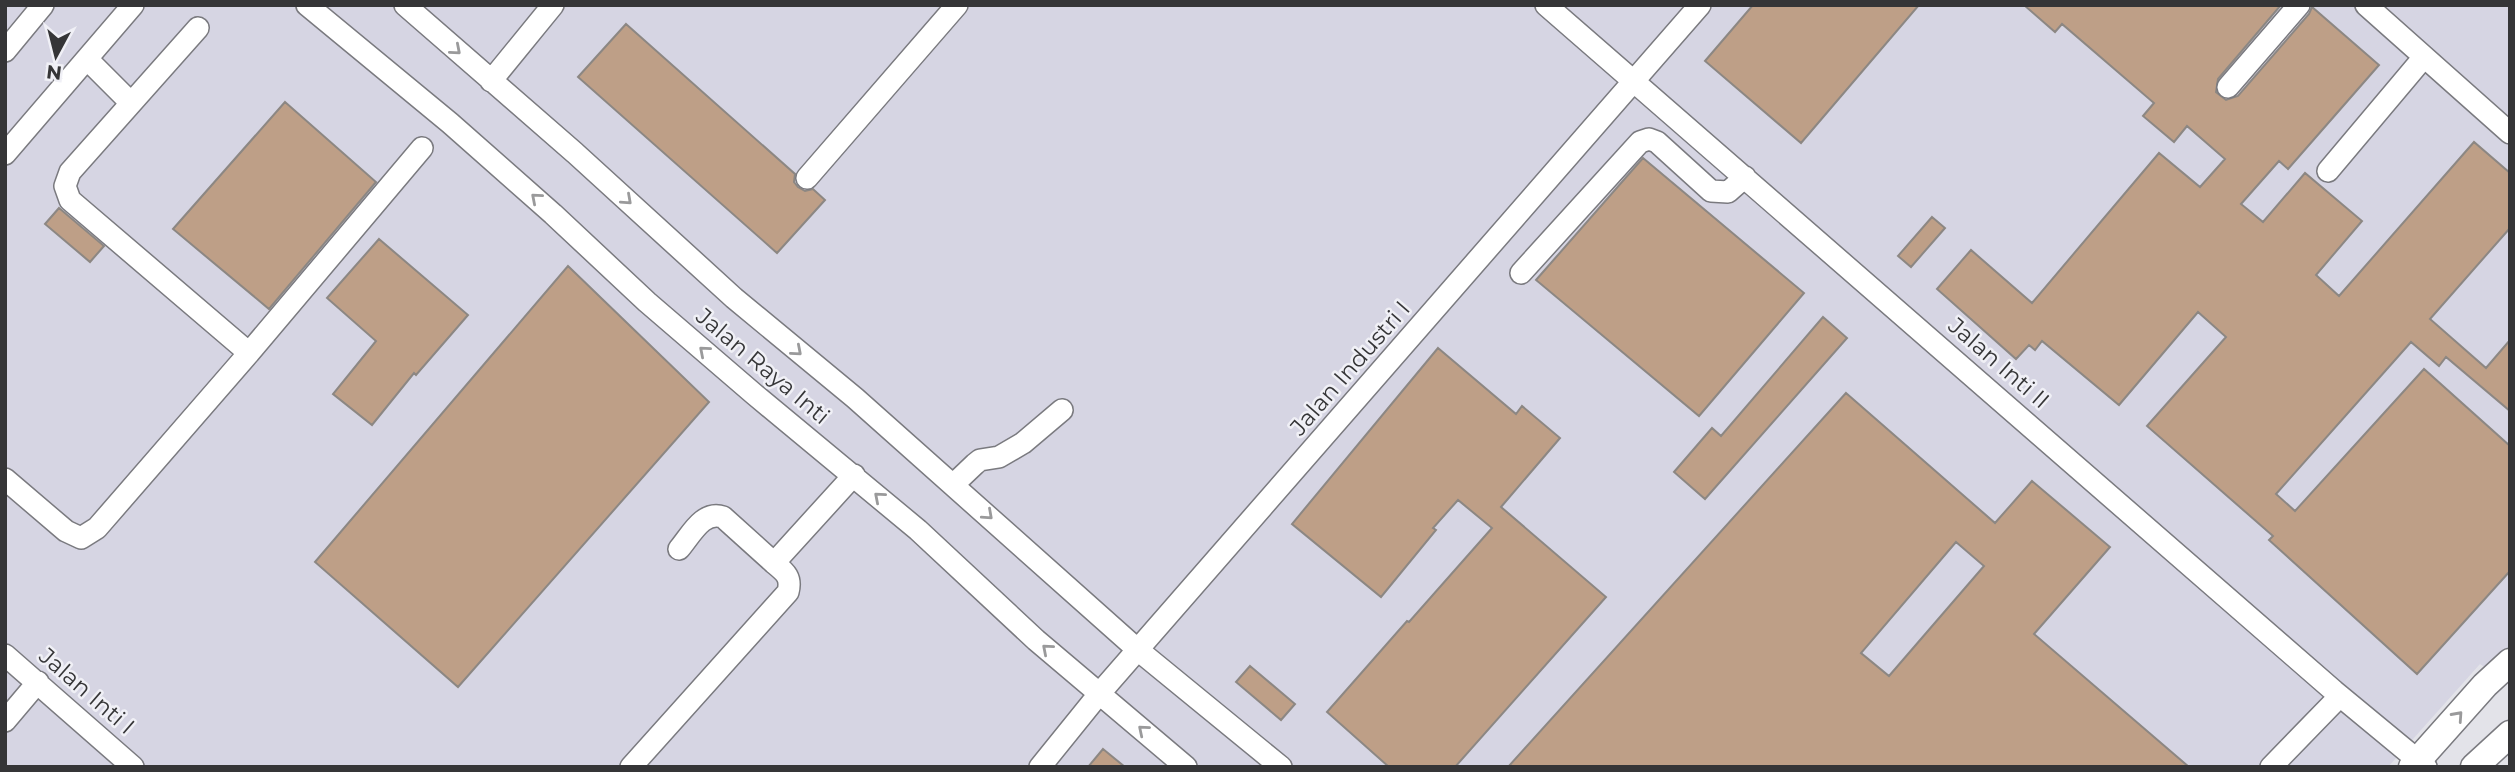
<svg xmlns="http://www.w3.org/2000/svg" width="2515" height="772" font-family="Montserrat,sans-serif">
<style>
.built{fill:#d6d5e3}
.building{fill:#be9f87;stroke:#8c8783;stroke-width:2;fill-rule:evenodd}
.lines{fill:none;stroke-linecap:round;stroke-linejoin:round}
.minor-casing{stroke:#7a7a7f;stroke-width:24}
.major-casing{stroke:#7a7a7f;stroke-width:29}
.minor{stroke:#fff;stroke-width:21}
.major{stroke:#fff;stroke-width:26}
.oneway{stroke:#9a9a9b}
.labels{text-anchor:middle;stroke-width:5;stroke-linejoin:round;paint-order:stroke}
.street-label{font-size:23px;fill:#353537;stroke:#f0f0f6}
</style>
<rect width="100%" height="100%" fill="#e3e3e9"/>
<path class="built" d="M5,5H2510V684L2480,664L2388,767H5Z"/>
<path class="building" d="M1753,5H1919L1801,143L1705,61Z
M2024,5H2281L2218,79L2216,92L2226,100L2238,96L2309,14L2312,7L2379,65L2288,169L2279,161L2241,204L2263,222L2305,173L2362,221L2316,275L2339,296L2474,142L2510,173V228L2430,319L2486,368L2510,340V411L2446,357L2439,366L2411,342L2276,494L2295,511L2424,369L2510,446V571L2417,674L2269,540L2273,536L2147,426L2226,337L2198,312L2119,405L2042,341L2035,350L2029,345L2016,359L1937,289L1971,250L2032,303L2159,153L2200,187L2225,159L2187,126L2174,142L2143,116L2154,103L2062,24L2055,32Z
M626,24L795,174L794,182L798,187L805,191L813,189L825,200L777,253L578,77Z
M285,102L376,182L269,309L173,229Z
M1643,158L1804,293L1699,416L1536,280Z
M59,208L104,246L90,262L45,224Z
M1932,217L1945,228L1911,267L1898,256Z
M379,239L468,315L416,375L414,373L372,425L333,394L376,341L327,298Z
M568,266L709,402L458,687L315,562Z
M1823,317L1847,338L1705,499L1674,472L1712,428L1721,436Z
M1438,348L1516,414L1522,406L1560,438L1501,507L1606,597L1455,767H1389L1327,712L1407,621L1409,622L1492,528L1458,500L1433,528L1436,530L1381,597L1292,524Z
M1846,393L1995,523L2032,481L2110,547L2034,634L2189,767H1508ZM1956,542L1984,566L1889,676L1861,653Z
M1250,666L1295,704L1281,720L1236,682Z
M1103,749L1125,767H1088Z"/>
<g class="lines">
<g class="minor-casing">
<path id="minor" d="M307,5L450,123L553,214L647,302L754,394L918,530L1036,640L1186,767
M405,5L575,153L734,298L855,398L1138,650L1281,767
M1546,5L2334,691L2426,767
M2366,5L2510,133
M198,28L70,172L65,186L70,200L249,353L422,148
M5,51L43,5
M87,59L130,102
M491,81L553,5
M2228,87L2299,5
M5,154L133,5
M2328,171L2424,57
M807,178L957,5
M1521,273L1640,142L1649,139L1657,142L1711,191L1728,192L1745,177
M5,479L66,531L81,538L97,528L249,353
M954,484L975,464L980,460L999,457L1023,443L1062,410
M679,549C691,535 703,510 723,517L774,563L854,475
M5,655L133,767
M5,721L38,682
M631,767L788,592C792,577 785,572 774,563
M1040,767L1099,694L1700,5
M2271,767L2340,696"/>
</g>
<g class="major-casing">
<path id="major" d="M2412,767L2485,685L2510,662
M2474,767L2510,734"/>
</g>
<use href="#minor" class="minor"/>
<use href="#major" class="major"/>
</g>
<defs><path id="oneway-chevron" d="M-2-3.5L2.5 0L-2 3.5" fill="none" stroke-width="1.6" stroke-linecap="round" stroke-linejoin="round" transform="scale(1.75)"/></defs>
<g class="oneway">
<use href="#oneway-chevron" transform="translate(456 50) rotate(41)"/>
<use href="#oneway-chevron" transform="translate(536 198) rotate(-139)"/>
<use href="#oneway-chevron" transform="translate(627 200) rotate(42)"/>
<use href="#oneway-chevron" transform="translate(704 351) rotate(-139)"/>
<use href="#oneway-chevron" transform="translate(797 351) rotate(41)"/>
<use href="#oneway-chevron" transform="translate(879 497) rotate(-139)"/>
<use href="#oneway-chevron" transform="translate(988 515) rotate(42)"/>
<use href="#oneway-chevron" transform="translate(1047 649) rotate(-139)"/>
<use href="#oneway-chevron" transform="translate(2458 716) rotate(-48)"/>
<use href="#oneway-chevron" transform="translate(1143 730) rotate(-140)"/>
</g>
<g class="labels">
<g class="street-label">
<text transform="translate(1999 363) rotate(41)" y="8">Jalan Inti II</text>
<text transform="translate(763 366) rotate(40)" y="8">Jalan Raya Inti</text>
<text transform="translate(1350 368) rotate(-49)" y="8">Jalan Industri I</text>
<text transform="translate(87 691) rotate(41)" y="8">Jalan Inti I</text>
</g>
</g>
<rect width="2515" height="772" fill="none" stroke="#353537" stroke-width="14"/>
<g transform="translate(56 56) rotate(187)" stroke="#f0f0f6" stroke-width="5" paint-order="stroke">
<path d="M0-5L12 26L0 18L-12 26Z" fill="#353537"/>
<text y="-10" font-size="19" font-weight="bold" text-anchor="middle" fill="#353537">N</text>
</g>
</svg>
